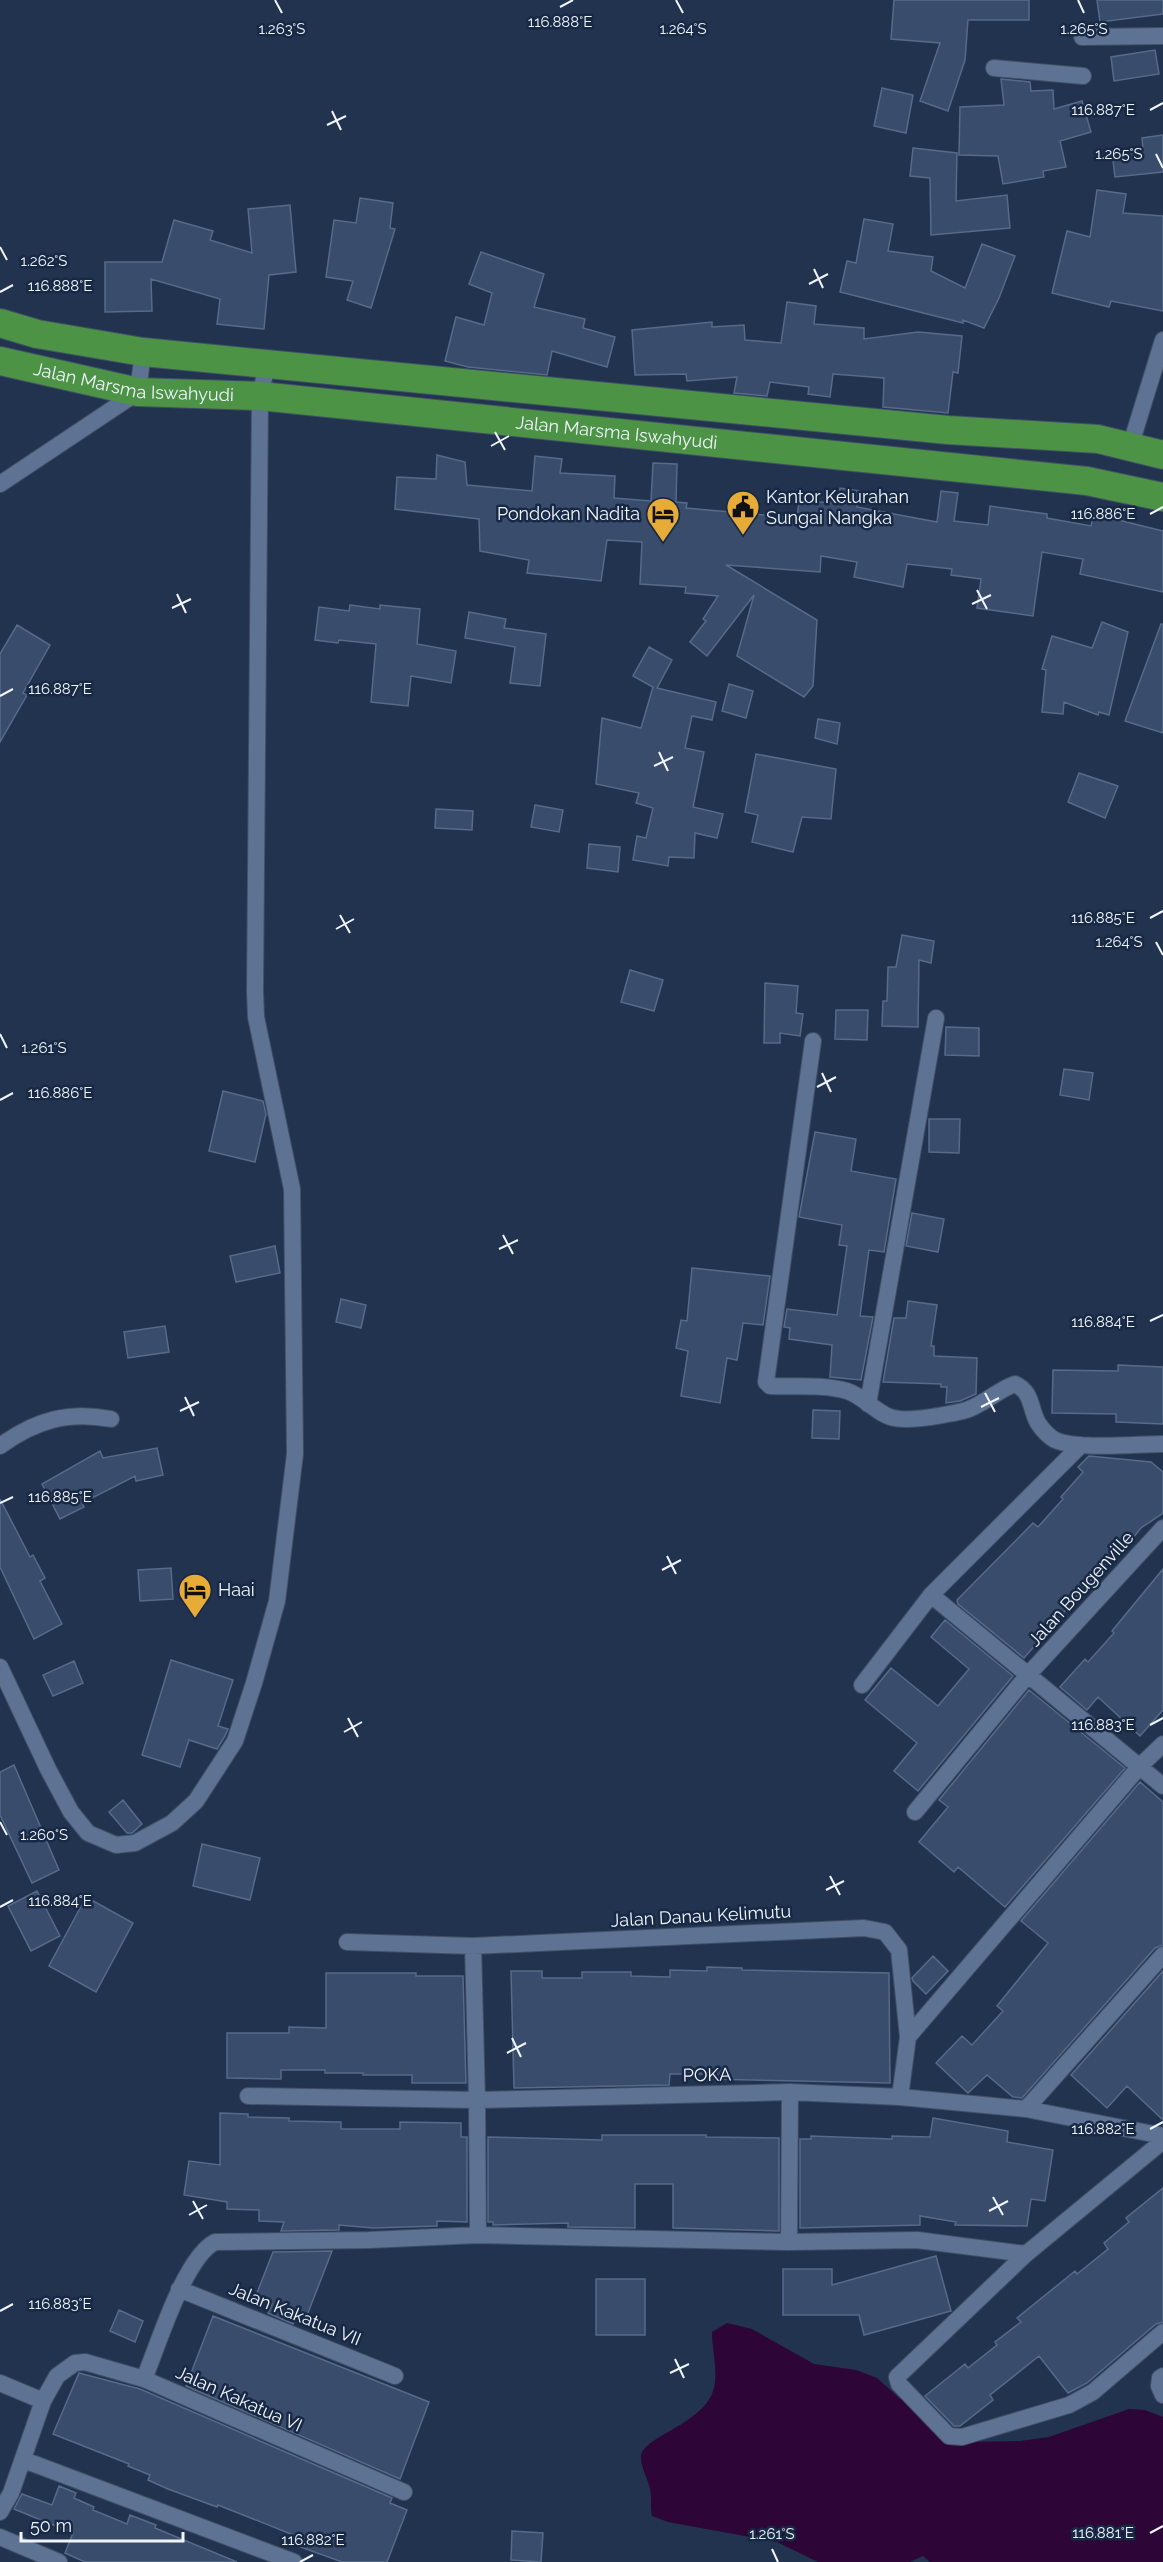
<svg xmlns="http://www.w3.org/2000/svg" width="1163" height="2562" font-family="Raleway,sans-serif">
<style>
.water{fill:#2d0536}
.building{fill:#3a4c6b;stroke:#566a8a;stroke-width:1.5}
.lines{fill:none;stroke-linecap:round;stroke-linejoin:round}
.minor-casing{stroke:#414f65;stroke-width:18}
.trunk-casing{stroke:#414f65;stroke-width:30}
.minor{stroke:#5e7293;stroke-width:16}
.trunk{stroke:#4c9346;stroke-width:28}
.ticks{fill:none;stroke:#f0f5fd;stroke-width:2}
.labels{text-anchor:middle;stroke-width:5;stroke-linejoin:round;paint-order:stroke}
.street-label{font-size:18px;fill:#f0f5fd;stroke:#182945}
.poi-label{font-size:18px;fill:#f0f5fd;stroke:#182945;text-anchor:start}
.ticks-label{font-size:15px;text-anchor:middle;fill:#f0f5fd;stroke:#182945;stroke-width:5;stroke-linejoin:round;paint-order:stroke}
</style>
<rect width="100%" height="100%" fill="#223350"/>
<path class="water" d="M727,2323L752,2329L814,2364L856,2370L877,2378L898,2397L965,2442L1020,2441L1049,2437L1129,2409L1145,2410L1163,2417V2562H930L923,2556L910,2562H818L777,2542L668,2522L652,2516C650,2507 652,2498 650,2489C648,2479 641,2468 641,2458C639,2437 705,2425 714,2388C718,2370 712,2350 712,2332Z"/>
<path class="building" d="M894,0H1029V20H968L965,60L948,111L920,101L940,43L891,39Z
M1097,0H1163V14L1100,22Z
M1155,50L1159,74L1114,81L1111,57Z
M1001,79L1030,82L1031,91L1053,90L1054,109L1082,101L1091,132L1060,141L1066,167L1043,171L1044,177L1003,184L998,156L959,155L960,107L1004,105Z
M882,88L913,95L906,133L874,126Z
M1163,135V172L1115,177L1112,152L1143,149L1142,138Z
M913,148L957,153L956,201L1007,195L1010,228L931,235L930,178L910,176Z
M1097,190L1126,194L1123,213L1163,216V311L1111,301L1109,307L1052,293L1067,231L1090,237Z
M360,198L393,203L390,228L395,229L371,308L347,300L353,281L326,277L334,220L356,223Z
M290,205L296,272L269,275L264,329L217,324L220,299L151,279L152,311L105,312V262H162L174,220L213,231L210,240L252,253L248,209Z
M864,219L893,224L888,251L933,257L931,271L965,288L982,244L1015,256L999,298L984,328L963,320V323L840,292L847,261L856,263Z
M481,252L544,274L534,307L585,319L583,328L615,337L607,367L552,351L547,375L468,367L445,361L456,317L484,325L492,293L469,284Z
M787,302L816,306L814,324L864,328V339L918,332L962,336L958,373L953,372L948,413L883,407L884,378L833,374L830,397L808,394L809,387L770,382L767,396L734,393L737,377L687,381L686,374L635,375L632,330L712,322V327L744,325L745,340L781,343Z
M437,455L465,462L467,485L532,491L535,456L562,459L560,473L615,476L614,498L651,501L653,463L677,464L676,502L687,503L686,508L797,518L799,501L837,503L840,488L859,491L857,507L937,522L941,491L958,493L954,521L988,525L990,506L1047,514V518L1091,526L1094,514L1163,531V592L1080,574L1083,559L1042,552L1033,616L977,608L981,579L951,575L952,569L907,564L903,587L854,577L857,562L821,556L820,572L726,565L817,620L813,686L804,697L737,656L754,595L707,656L690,642L706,621L703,619L718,596L685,593L686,587L640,584L642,542L607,540L601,581L527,573L529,560L480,551L479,519L395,509L397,477L436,479Z
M350,605L380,609V605L420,609L417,644L456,651L451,683L411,676L408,706L371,702L376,644L339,640L338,643L315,640L319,607L349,611Z
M469,612L506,619L504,628L546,634L540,686L510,683L515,647L465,638Z
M1102,622L1128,632L1109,715L1099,712L1098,715L1064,702L1063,714L1042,712L1046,670L1042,669L1052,636L1092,648Z
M1161,624H1163V733L1125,721Z
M17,625L50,645L23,693L27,695L0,742V654Z
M649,647L672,660L657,688L716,702L712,720L692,716L685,748L704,752L693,807L723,814L717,838L695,833L694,858L669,857L668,866L633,860L637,836L646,838L653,808L636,803L639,793L596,784L602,718L641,728L653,687L633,676Z
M729,684L753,691L746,718L722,711Z
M818,719L840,723L837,744L815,738Z
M756,754L836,769L831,819L802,817L793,852L752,842L758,815L745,812Z
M1079,773L1118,786L1105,818L1068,802Z
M535,805L563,810L559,832L531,827Z
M436,809L473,811L472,830L435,828Z
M589,844L620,847L618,872L587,868Z
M902,935L934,941L931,963L919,960L918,1027L882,1026L883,1001H887L888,967H896Z
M630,970L663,980L654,1011L621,1002Z
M765,983L798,986L796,1013L803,1014L800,1036L780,1033V1043H764Z
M836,1010H868L867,1040L835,1039Z
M946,1027L979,1028V1056L945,1055Z
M1064,1069L1093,1073L1089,1100L1060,1095Z
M223,1091L263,1101L266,1114L255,1162L209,1151Z
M929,1119H960L959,1153L929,1152Z
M815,1132L856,1139L851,1171L896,1179L884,1252L869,1250L860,1316L873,1317L861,1380L830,1377L832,1345L789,1339L790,1328L784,1327L787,1309L837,1315L847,1246L839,1245L842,1225L799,1217Z
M912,1213L944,1219L938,1252L906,1246Z
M275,1246L280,1273L236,1282L230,1256Z
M692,1268L770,1276L763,1325L743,1323L737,1360L727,1358L720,1403L681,1396L688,1351L676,1348L681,1320L687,1321Z
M341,1299L366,1305L361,1328L336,1322Z
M908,1301L937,1305L931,1346H934V1356L977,1358L976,1394L960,1401L946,1403L947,1387H941V1384L883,1382L894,1318H906Z
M165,1326L169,1352L128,1358L124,1332Z
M1118,1365L1163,1367V1424L1116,1422V1414L1052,1413L1053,1370L1118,1371Z
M813,1410L840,1411L839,1439L812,1438Z
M157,1448L163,1475L136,1481L135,1476L82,1503L84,1507L60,1519L42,1484L100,1451L103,1458Z
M1089,1456L1151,1462L1163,1472V1513L1141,1528L1123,1550L1120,1548L1024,1658L958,1604L957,1600L1033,1523L1038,1527L1063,1499L1061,1497L1083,1472L1078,1467Z
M0,1499L30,1557L33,1555L45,1578L40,1581L62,1624L34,1639L0,1567Z
M171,1568L173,1599L140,1601L138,1570Z
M1163,1569V1710L1140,1736L1098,1697L1087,1710L1060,1687L1085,1659L1088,1662L1114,1633L1112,1631Z
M945,1620L1013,1676L918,1791L894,1771L917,1743L865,1700L891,1668L938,1706L969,1669L931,1637Z
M171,1660L233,1680L218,1726L228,1729L225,1736L217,1749L189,1740L180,1767L142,1755Z
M74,1661L83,1683L53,1696L43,1675Z
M1029,1690L1125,1768L1005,1907L958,1867L954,1872L919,1842L948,1807L939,1800Z
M14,1765L59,1870L32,1883L0,1815V1772Z
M1140,1782L1163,1802V1945L1155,1948L1022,2098L1013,2097L987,2075L968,2093L936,2063L962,2036L972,2045L1003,2011L997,2006L1048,1943L1021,1921Z
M123,1800L142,1824L132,1833H127L109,1812Z
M202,1844L260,1858L250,1900L193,1886Z
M37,1891L60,1936L31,1951L8,1906Z
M86,1897L133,1923L96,1992L49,1966Z
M933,1956L948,1971L926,1994L913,1981L912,1978Z
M707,1967L742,1968V1970L889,1973L890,2083L706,2079V2074H670L669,2085L514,2088L511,1971H542V1978H582V1972H631V1976L670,1977V1970L707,1971Z
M1163,1971V2120L1127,2086L1107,2108L1071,2075Z
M326,1973H416V1976H463L466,2083H412V2075H363V2073H325V2070H281V2079L227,2078V2033H289V2027L326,2028Z
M220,2113L248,2114V2117L289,2118V2121L341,2122V2129H400V2122L461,2123V2137H467V2222L437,2221V2226L373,2228L339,2225V2230L281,2231L284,2222L259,2221V2210L227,2209V2202L184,2195L189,2161L220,2165Z
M933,2118L1008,2131L1007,2142L1053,2150L1045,2201L1031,2199L1027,2226L955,2225L956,2222L920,2216V2225L800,2228V2139H811V2136L892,2139V2136L930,2137Z
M602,2135H706V2137L779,2138V2231L673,2228V2184H635V2228L568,2227V2223L493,2225V2222H488V2137L602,2140Z
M1163,2188V2322L1156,2324L1087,2383L1068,2393L1039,2356L990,2395L993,2400L960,2426H954L925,2396L965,2364L968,2368L997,2345L995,2342L1021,2322L1017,2318L1075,2271L1077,2274L1108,2249L1104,2243L1129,2222L1126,2218Z
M332,2251L306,2318L298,2314L293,2324L268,2313L272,2304L255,2298L273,2252Z
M936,2256L951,2311L864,2335L859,2315H783V2269H832V2285Z
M596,2279H645V2335H596Z
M119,2310L143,2321L135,2342L110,2331Z
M213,2316L429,2402L400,2479L186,2386Z
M79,2373L140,2389L392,2498L390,2503L407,2510L387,2562H342L298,2546L301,2538L218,2505L217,2507L168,2489L148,2480L150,2475L128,2466L129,2464L53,2434Z
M59,2486L76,2493L74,2498L94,2507L93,2510L127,2524L130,2515L156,2525L155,2528L237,2562H85L65,2553L73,2533L14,2509L22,2494L52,2505Z
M512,2531L543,2533L541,2562L511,2560Z"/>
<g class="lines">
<g class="minor-casing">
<path id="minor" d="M1082,37L1163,36
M994,68L1083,76
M1130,447L1163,340
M0,484L138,392L143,352
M813,1041L766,1382L770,1386C795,1387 824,1384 847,1391C863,1396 875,1412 890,1417C907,1423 945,1415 963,1411C981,1407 997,1390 1015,1384C1033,1392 1030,1410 1038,1423C1042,1429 1048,1436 1055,1440C1078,1450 1136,1444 1163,1444
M868,1404L936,1018
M1081,1445L931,1595L1163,1786
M0,1446C36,1420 68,1411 111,1419
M0,1667L48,1769L71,1812L88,1833L116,1845L135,1843L172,1823L196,1801L235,1741L254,1683L277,1601L295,1454L292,1189L256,1017L255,991L260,396L267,365
M862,1685L931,1595
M915,1812L1027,1676L1163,1528
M347,1942L473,1946L864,1928L885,1932L899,1950L908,2037L900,2097
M473,1946L477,2100L478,2235
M908,2037L1140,1766L1163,1744
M248,2096L477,2100L790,2092L900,2097L1026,2109L1163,2136
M1026,2109L1163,1955
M1163,2141L1026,2254L897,2377L899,2384L949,2436L962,2437L1069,2405L1093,2392L1163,2332
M789,2242L790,2092
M179,2289L395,2376
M1163,2376L1160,2378L1159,2386L1163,2395
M144,2379C158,2346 184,2258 215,2242L369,2240L478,2235L789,2242L917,2240L1026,2254
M0,2383L43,2401
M24,2460L294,2562
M0,2512L11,2493L43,2401L57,2376L75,2363L85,2362L144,2379L404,2492
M0,2537L59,2562"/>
</g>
<g class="trunk-casing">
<g id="trunk">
<path d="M0,323L37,334L143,352L948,430L1098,439L1163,455"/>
<path id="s1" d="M0,361L138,392L260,396L1087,481L1163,497"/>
</g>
</g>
<use href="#minor" class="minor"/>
<use href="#trunk" class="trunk"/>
</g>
<path class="ticks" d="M275,0L282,13M676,0L683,13M1078,0L1084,13M560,7L573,0M1150,110L1163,103M332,111L341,130M327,125L346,116M1156,154L1163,168M0,247L7,260M814,269L823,288M809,284L828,274M0,292L13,285M495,432L505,450M491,446L509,436M1150,514L1163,507M977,590L987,609M177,594L186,613M972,604L991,595M172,608L191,599M0,696L13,689M659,752L668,771M654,766L673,757M340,915L350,933M1150,918L1163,911M336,929L354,919M1156,942L1163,955M0,1034L7,1048M822,1073L831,1092M817,1087L836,1077M0,1100L13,1093M503,1235L513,1254M499,1249L518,1240M1150,1321L1163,1315M985,1393L995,1412M185,1397L194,1416M981,1407L999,1398M180,1411L199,1402M0,1503L13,1497M667,1556L676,1574M662,1570L681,1560M348,1718L358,1737M1150,1725L1163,1718M344,1732L362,1722M0,1822L7,1835M830,1876L840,1895M826,1890L844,1881M0,1907L13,1900M512,2038L521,2057M507,2053L526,2043M1150,2129L1163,2122M993,2197L1003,2215M193,2201L203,2219M989,2211L1008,2201M189,2215L207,2205M0,2311L13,2304M675,2359L684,2378M670,2373L689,2364M1150,2533L1163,2526M772,2549L778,2562M300,2562L313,2555"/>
<defs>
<g id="civic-pin" transform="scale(1.725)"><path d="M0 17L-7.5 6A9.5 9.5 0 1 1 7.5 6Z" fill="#e7ac37" stroke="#182945"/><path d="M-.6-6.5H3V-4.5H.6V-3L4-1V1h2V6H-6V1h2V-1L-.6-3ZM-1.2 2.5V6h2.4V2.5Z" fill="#111"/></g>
<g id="hotel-pin" transform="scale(1.725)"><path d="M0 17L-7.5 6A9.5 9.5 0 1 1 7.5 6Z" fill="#e7ac37" stroke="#182945"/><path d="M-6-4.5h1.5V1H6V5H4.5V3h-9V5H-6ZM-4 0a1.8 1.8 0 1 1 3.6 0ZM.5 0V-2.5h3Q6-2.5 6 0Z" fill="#111"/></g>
</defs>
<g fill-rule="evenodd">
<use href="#civic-pin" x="743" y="507"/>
<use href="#hotel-pin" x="663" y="514"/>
<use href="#hotel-pin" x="195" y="1590"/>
</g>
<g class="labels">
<g class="street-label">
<text dy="6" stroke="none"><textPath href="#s1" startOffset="136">Jalan Marsma Iswahyudi</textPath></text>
<text dy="6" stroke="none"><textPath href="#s1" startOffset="622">Jalan Marsma Iswahyudi</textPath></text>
<text transform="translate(1081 1589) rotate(-48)" y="6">Jalan Bougenville</text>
<text transform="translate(701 1916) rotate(-3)" y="6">Jalan Danau Kelimutu</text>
<text transform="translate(707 2075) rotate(-1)" y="6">POKA</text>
<text transform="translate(295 2314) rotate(22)" y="6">Jalan Kakatua VII</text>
<text transform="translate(239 2399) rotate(24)" y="6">Jalan Kakatua VI</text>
</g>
<g class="poi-label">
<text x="766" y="503">Kantor Kelurahan<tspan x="766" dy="21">Sungai Nangka</tspan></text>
<text x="640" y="520" text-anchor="end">Pondokan Nadita</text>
<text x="218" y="1596">Haai</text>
</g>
</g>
<g class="ticks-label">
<text x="560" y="27">116.888°E</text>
<text x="1084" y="34">1.265°S</text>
<text x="282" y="34">1.263°S</text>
<text x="683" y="34">1.264°S</text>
<text x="1103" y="115">116.887°E</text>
<text x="1119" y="159">1.265°S</text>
<text x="44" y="266">1.262°S</text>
<text x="60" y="291">116.888°E</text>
<text x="1103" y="519">116.886°E</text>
<text x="60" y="694">116.887°E</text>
<text x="1103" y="923">116.885°E</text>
<text x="1119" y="947">1.264°S</text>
<text x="44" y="1053">1.261°S</text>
<text x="60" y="1098">116.886°E</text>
<text x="1103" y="1327">116.884°E</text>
<text x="60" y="1502">116.885°E</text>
<text x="1103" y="1730">116.883°E</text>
<text x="44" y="1840">1.260°S</text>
<text x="60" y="1906">116.884°E</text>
<text x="1103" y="2134">116.882°E</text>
<text x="60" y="2309">116.883°E</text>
<text x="1103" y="2538">116.881°E</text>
<text x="772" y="2539">1.261°S</text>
<text x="313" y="2545">116.882°E</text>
</g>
<path d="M21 2532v9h162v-9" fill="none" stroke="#f0f5fd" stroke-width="3"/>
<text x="30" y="2532" font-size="18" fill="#f0f5fd" stroke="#182945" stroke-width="4.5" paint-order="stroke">50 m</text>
</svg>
